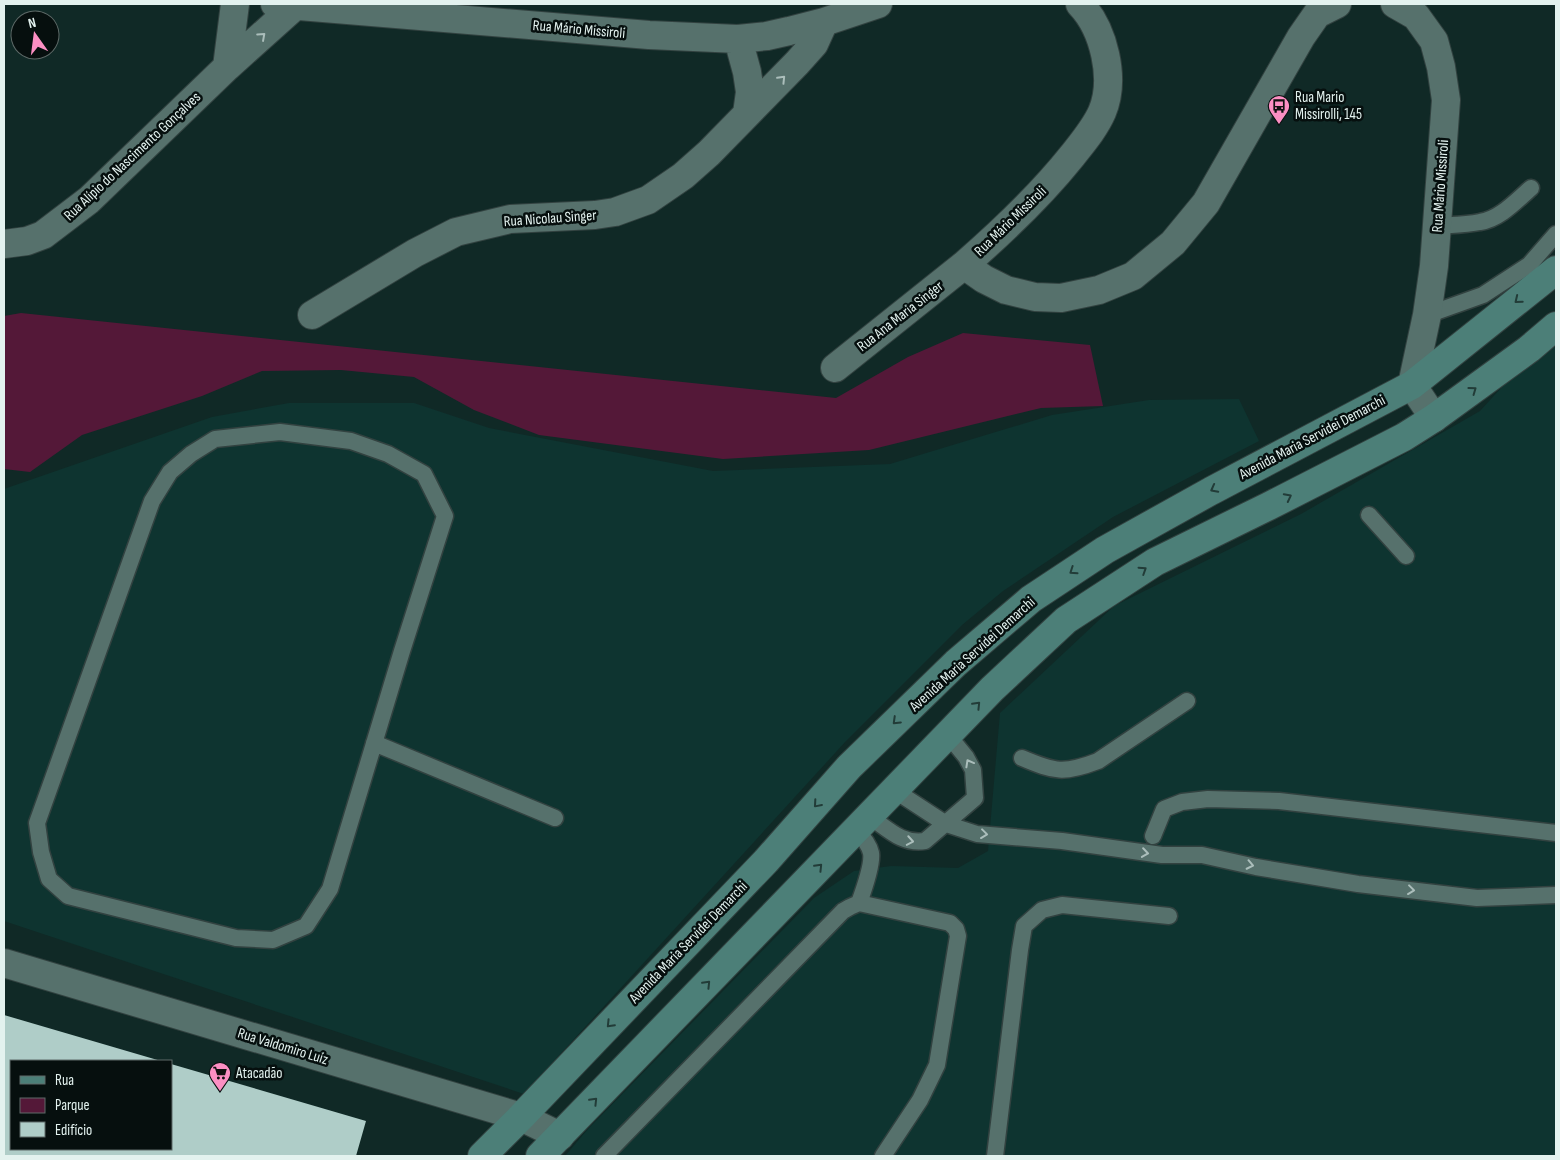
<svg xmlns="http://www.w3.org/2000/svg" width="1560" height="1160" font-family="'Sofia Sans Condensed',sans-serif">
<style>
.built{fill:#0e3430}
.green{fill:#541838}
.building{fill:#afcdc8}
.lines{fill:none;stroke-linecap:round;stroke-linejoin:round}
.lane-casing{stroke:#324240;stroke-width:19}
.street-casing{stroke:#324240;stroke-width:30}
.secondary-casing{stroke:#324240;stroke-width:30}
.lane{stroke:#56716c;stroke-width:16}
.street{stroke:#56716c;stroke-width:28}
.secondary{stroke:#4c7f78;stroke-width:28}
.oneway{stroke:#abbebb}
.oneway2{stroke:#223c38}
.labels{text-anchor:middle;stroke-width:5;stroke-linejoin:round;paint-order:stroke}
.street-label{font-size:15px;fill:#e3f2ef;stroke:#060f0e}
.poi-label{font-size:15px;fill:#e3f2ef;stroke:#060f0e;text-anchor:start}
</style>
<rect width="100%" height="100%" fill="#102926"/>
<path class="built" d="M1556,328V1156H565L588,1129L814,898L854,871L891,866L958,868L988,851L1000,713L1114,606L1301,514L1480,411Z
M1239,399L1259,441L1113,517L1003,591L962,625L846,741L524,1094L4,921V489L212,417L289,403H414L489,428L713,471L890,464L1052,415L1149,400Z"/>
<path class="green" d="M21,313L836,398L908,357L963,333L1090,345L1103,406L1041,408L869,450L723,459L539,435L474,410L414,377L341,370L262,371L202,396L82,435L30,472L4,469V316Z"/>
<path class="building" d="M4,1015L161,1061H11V1149H171V1064L366,1121L356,1156H4Z"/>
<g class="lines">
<g class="lane-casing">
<path id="lane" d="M1437,226C1451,225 1466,225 1480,222C1500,219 1516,201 1531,188
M1427,315L1483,295L1529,265L1556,234
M280,432L351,441L388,454L424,474L445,516L402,651L330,889L306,926L273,940L236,938L68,896L49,879L41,852L37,823L152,501L170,472L191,454L215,439Z
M1369,515L1406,556
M374,743L555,818
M1022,758C1055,772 1064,774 1098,761L1187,701
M894,790L946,824L977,834L1062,841L1162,855H1202L1256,867L1358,884L1477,898L1556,895
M869,816C887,828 902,845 925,841L975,798L973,770L966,757L948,735
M856,830C862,836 869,844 871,853C873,864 863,892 859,903
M1153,836L1164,809L1182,802L1208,799L1279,801L1556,833
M604,1156L843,911L850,907L859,903L950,923L956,929L958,936L937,1065L920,1100L883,1156
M995,1156L1020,950L1024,926L1042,910L1062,905L1169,916"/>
</g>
<g class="street-casing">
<path id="street" d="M275,4L649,35L738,39L767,36L789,31L824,22L878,4
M1080,4C1104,29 1116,79 1102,112C1095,128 1083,142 1072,156C1040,196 1003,231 964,265L984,279L1006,290L1035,297L1061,298L1099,290L1133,276L1173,243L1206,203L1301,37L1317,14L1337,4
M1395,4L1416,16L1434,41L1441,67L1446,100L1434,266L1427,315L1412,385L1434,418
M738,39L747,72L750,92L747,114
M227,67L235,4
M4,244L27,241L43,235L89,200L227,67L296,5
M312,315L415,253L456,232L510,219L595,215L615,212L648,200L683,176L709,153L797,63L814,44L824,22
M835,368L964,265
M4,963L521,1117L560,1136"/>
</g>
<g class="secondary-casing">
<path id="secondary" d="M482,1156L521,1117L766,861L849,767L956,663L1031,599L1105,550L1211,491L1412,385L1556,270
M540,1156L992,689L1066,620L1155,562L1269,506L1404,437L1434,418L1529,349L1556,326"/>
</g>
<use href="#lane" class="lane"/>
<use href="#street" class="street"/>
<use href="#secondary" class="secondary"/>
</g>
<defs><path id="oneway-chevron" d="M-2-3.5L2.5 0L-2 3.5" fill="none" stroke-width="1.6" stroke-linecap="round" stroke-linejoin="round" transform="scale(1.25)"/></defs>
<g class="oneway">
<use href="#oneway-chevron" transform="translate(262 36) rotate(-42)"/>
<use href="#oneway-chevron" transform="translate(782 79) rotate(-46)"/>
<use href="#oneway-chevron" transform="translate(969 763) rotate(-119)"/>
<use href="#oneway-chevron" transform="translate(984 834) rotate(7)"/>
<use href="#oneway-chevron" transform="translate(910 841) rotate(10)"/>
<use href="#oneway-chevron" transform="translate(1145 853) rotate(8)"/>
<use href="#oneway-chevron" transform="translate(1250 865) rotate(12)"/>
<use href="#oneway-chevron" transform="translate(1411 890) rotate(7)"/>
</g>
<g class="oneway2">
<use href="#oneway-chevron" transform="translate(1518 300) rotate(141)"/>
<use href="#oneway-chevron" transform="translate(1473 390) rotate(-36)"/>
<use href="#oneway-chevron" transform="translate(1214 489) rotate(152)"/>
<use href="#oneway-chevron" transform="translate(1288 497) rotate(-27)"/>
<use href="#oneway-chevron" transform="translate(1143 570) rotate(-33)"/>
<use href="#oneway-chevron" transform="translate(1073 571) rotate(146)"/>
<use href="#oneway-chevron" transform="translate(977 705) rotate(-46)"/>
<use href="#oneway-chevron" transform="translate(896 721) rotate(136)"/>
<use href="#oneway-chevron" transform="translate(817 804) rotate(131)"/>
<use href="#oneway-chevron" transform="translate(819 867) rotate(-46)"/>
<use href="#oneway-chevron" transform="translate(707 984) rotate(-46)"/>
<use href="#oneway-chevron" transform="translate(610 1024) rotate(134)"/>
<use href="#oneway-chevron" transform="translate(594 1101) rotate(-46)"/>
</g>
<defs>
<g id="bus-pin" transform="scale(1.125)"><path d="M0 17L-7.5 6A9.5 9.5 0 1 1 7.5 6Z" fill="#fc8fc3" stroke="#060f0e"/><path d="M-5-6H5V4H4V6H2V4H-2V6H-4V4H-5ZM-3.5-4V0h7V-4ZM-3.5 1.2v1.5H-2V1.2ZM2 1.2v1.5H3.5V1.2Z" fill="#111"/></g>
<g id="supermarket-pin" transform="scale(1.125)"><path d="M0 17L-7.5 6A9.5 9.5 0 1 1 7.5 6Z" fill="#fc8fc3" stroke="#060f0e"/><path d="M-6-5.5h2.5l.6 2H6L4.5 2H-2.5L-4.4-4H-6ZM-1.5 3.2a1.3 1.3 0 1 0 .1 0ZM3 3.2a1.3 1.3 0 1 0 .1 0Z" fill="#111"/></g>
</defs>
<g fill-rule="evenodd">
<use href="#bus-pin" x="1279" y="106"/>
<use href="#supermarket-pin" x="220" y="1073"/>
</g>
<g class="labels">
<g class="street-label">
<text transform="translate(579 29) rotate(5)" y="5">Rua Mário Missiroli</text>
<text transform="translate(132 156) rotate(-43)" y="5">Rua Alípio do Nascimento Gonçalves</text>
<text transform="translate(1440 186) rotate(-86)" y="5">Rua Mário Missiroli</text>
<text transform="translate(550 218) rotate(-4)" y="5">Rua Nicolau Singer</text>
<text transform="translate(1010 221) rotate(-44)" y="5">Rua Mário Missiroli</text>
<text transform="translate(900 316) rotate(-38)" y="5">Rua Ana Maria Singer</text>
<text transform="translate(1312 437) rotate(-28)" y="5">Avenida Maria Servidei Demarchi</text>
<text transform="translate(972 654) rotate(-42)" y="5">Avenida Maria Servidei Demarchi</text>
<text transform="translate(688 942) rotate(-46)" y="5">Avenida Maria Servidei Demarchi</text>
<text transform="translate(283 1046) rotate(17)" y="5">Rua Valdomiro Luíz</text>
</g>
<g class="poi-label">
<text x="1295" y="102">Rua Mario<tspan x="1295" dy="17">Missirolli, 145</tspan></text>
<text x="236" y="1078">Atacadão</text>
</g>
</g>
<rect width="1560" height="1160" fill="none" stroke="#e3f2ef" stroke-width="10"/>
<rect x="10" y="1060" width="162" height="90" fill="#060f0e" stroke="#5e6a68"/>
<rect x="20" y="1076" width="25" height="8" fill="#4c7f78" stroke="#5e6a68"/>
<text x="55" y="1085" font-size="15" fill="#e3f2ef">Rua</text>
<rect x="20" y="1098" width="25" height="15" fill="#541838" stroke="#5e6a68"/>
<text x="55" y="1110" font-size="15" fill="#e3f2ef">Parque</text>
<rect x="20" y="1122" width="25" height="15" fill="#afcdc8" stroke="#5e6a68"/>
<text x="55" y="1135" font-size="15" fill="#e3f2ef">Edifício</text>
<g transform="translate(35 35) rotate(346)"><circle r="24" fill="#060f0e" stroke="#5e6a68"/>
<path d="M0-4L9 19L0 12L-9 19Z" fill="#fc8fc3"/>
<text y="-8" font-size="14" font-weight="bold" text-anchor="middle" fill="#e3f2ef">N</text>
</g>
</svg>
